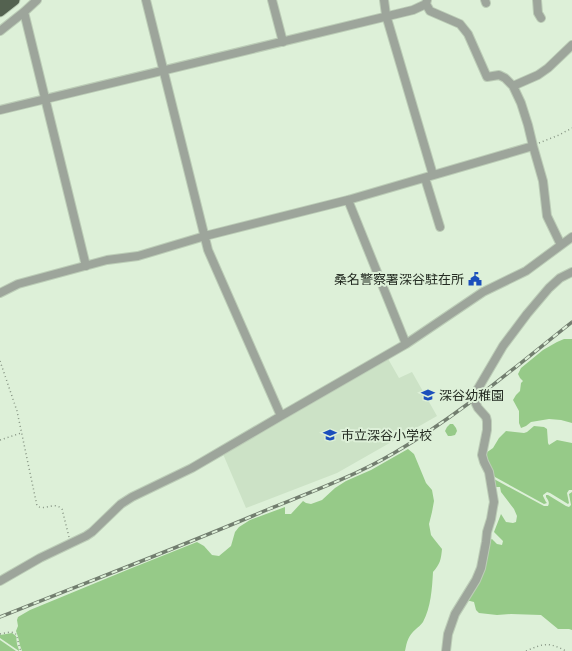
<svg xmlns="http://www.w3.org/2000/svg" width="572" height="651" font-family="'Fira Sans Condensed','Noto Sans JP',sans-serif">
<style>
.built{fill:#cce2c6}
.forest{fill:#96ca88}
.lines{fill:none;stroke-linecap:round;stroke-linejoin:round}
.minor-casing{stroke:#bccdb7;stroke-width:10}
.trunk-casing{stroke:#bccdb7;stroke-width:13}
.path{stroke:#869483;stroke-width:1.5;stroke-dasharray:1 3;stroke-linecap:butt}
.minor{stroke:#9da59b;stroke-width:8}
.trunk{stroke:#546250;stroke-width:11}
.rail-casing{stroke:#727e6f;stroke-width:3.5}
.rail{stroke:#ddf0d8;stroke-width:2;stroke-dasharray:6;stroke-linecap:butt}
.labels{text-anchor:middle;stroke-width:4;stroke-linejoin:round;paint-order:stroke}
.poi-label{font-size:13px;fill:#252c23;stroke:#ddf0d8;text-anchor:start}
</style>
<rect width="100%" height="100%" fill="#ddf0d8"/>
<path class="built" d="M387,357L399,378L412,372L437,416L337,473L246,508L223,454Z"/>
<path class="forest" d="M564,339H572V423L561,420L549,419L531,422L526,426L521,428L519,423V411L513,400L516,395L520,391L521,383L523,381L520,378L518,374L521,368L543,350L557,342Z
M450,424H453L456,428L457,431L455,435L451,436H448L445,431L447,427Z
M534,426L544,427L547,429L548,443L549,445L557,440L572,443V490H569L567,493L569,503L568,504L550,493L547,492L543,495V496L546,502L547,503L544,504L495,477L493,475L483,455L493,448L499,438L506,431L524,433L527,432Z
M408,449L414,454L426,483L432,490L434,501L432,512L429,524L431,535L434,539L442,549C441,560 440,564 433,572C432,589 431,607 423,622C421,625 418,627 416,629C408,636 407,641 405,651H22C19,644 19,638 16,631L18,626L17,620L18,617L30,610L127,570L197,542L204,546L212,555L219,556L231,546L235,532L239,527L250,520L285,507V514H291L303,501L306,503L311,504L322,500L335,488L346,481L371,470Z
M494,479L544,506H548C550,502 548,500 546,497V495H548L566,506L569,507L571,505L569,494L572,492V630L569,629H558L541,615L511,614L497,615L479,613L476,610L474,602L470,601H467L488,541L492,539L497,544L502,545L503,541L494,532L501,514L506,522L513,523L516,522L517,516L514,509L501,492L500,487H493Z
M12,633L16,636L17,644L19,650V651L0,638V635Z
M0,640L16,651H0Z"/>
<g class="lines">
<g class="minor-casing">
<path id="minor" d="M146,0L208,250L281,416
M272,0L283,42
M384,0L386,15L433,175
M427,0L426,4L430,11L460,24L468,34L487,77L499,75L505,78L513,86L521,103L528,125L533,146L543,181L547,216L561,245
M485,0L486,3
M537,0L538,13L541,18
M24,12L86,266
M0,31L24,12L37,0
M513,86L538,75L548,68L572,45
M0,110L413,10L426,4
M425,178L440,227
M348,200L406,344
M0,293L18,284L107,260L138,256L205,236L348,200L533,146
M0,581L40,558L86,536L92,532L121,504L132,497L192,468L281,416L406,344L483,292L526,271L572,237
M446,651L448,634L455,614L476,580L481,568L486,542L487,532L491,519L493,507L494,502L489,472L484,462L482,455L487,430V421L486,417L478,408L476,404V392L503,346L527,314L549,288L560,278L572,272"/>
</g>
<g class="trunk-casing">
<path id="trunk" d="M0,1L1,0
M0,11L14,0"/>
</g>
<path class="path" d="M539,143L559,135L572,128
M0,361L17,411L37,506C46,511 54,501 62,509L69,537
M0,440L21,433
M0,634L10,632L15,633C18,637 18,645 21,651
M526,651C544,643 549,642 566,651"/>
<use href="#minor" class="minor"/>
<use href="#trunk" class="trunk"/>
<g class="rail-casing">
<path id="rail" d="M0,617C90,581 180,547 269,509C311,492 355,476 394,453C458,416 514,368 572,322"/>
</g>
<use href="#rail" class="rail"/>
</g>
<defs>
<g id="civic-bare" transform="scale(1.08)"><path d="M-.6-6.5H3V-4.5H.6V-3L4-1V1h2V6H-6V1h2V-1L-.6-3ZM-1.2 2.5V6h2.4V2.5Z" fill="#1b4fbc" stroke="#ddf0d8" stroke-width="2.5" paint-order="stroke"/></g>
<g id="school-bare" transform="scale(1.08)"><path d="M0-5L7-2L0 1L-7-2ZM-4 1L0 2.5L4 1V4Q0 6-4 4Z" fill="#1b4fbc" stroke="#ddf0d8" stroke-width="2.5" paint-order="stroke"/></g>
</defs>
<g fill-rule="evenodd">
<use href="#civic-bare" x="475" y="279"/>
<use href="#school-bare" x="428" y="395"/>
<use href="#school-bare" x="330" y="435"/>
</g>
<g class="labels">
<g class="poi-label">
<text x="464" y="284" text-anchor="end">桑名警察署深谷駐在所</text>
<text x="439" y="400">深谷幼稚園</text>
<text x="341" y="440">市立深谷小学校</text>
</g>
</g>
</svg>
